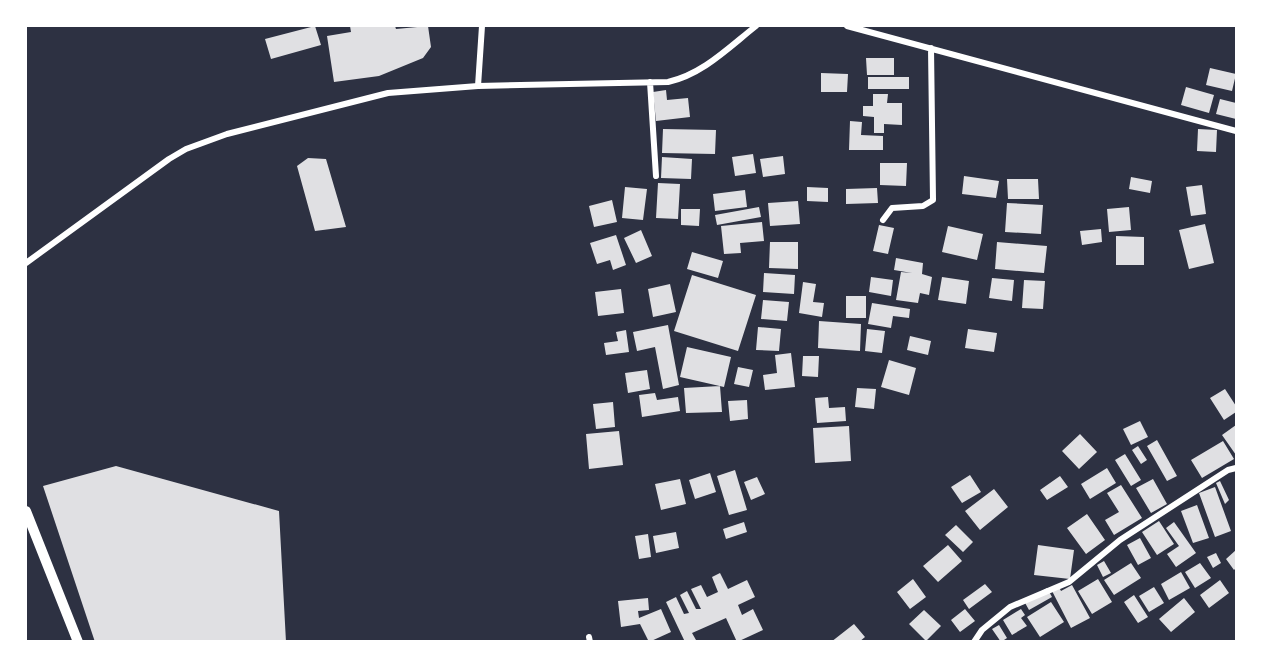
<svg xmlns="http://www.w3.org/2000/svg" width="1262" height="667" font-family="'Space Grotesk',sans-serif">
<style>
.building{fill:#e0e0e3}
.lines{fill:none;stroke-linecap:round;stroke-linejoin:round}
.minor{stroke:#fff;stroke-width:6}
.tertiary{stroke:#fff;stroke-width:10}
</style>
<rect width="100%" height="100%" fill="#2d3142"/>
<path class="building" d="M315,26L321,45L271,59L265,39Z
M350,26H395L396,29L428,26L431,47L423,58L379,76L334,82L327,36L351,32Z
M866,58H894V75H867Z
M1210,68L1236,74L1232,91L1206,85Z
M821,73L848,74L847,92H821Z
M868,77H909V89H868Z
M1186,87L1214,95L1209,113L1181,105Z
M666,90L667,100L688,98L690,117L656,121L653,92Z
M873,94H888L887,103H902V125L884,124V133H874V117L863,116V106H873Z
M1220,99L1236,103V119L1216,114Z
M850,121L862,122L861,135L883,136V150H849Z
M663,129L716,130L715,154L662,153Z
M1198,129L1217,130L1216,152L1197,151Z
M753,154L756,173L735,176L732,157Z
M783,156L785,174L763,177L760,159Z
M662,157L692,159L691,179L661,178Z
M308,158L326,159L346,227L315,231L297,166Z
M880,163H907L906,186L880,185Z
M964,176L999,181L996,198L962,194Z
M1131,177L1152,181L1150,193L1129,189Z
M1007,179H1038L1039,199H1008Z
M658,183L680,184L678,219L656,218Z
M1202,185L1206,214L1191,216L1186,187Z
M625,187L647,189L643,220L622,218Z
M807,187L828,188V202L807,201Z
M877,188L878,203L846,204V189Z
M745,190L747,207L715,211L713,194Z
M612,200L617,222L594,227L589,206Z
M798,201L800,224L770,226L768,203Z
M1007,203L1043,205L1041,234L1005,232Z
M759,207L761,217L717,225L715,215Z
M1129,207L1131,230L1109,232L1107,209Z
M681,209H700L699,226L681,225Z
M762,222L764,241L740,243L741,253L724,254L721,226Z
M1205,224L1214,263L1189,269L1179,230Z
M879,225L894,228L888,254L873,251Z
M948,226L983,234L977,260L942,252Z
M1101,229L1102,242L1082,245L1080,231Z
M641,230L652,256L636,263L624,238Z
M616,235L626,265L613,270L610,260L597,264L590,243Z
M1116,236L1144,237V265H1116Z
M770,242H798V269L769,268Z
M997,242L1047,246L1044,273L995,269Z
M692,252L723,261L718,278L687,269Z
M896,258L923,263L922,274L932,277L929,295L920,293L918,303L896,300L901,272L912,273L894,270Z
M764,273L795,275L794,294L763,292Z
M692,275L756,295L738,351L674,331Z
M871,277L893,280L891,296L869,292Z
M942,277L969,281L966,304L938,300Z
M992,278L1014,280L1012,301L989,298Z
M1024,280L1045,281L1043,309L1022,308Z
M803,282L816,284L813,302L824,303L822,317L799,313Z
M670,284L676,312L653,317L648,289Z
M621,289L624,313L598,316L595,292Z
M846,296H866V318H846Z
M763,300L789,302L787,321L761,319Z
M872,303L910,309L909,318L893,316L891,328L868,324Z
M819,321L861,324L860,351L818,348Z
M668,325L679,385L663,389L655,347L637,351L633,332Z
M758,327L781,329L779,351L756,350Z
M867,329L885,331L882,353L865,351Z
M968,329L997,333L994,352L965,348Z
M626,330L629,352L606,355L604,343L618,341L616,332Z
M910,336L931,341L928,355L907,350Z
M687,347L731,357L724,387L680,377Z
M791,353L795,387L765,390L763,375L777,373L775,355Z
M803,356H819L818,377L802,376Z
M889,360L916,368L909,395L881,387Z
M738,367L753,370L749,387L734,384Z
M647,370L650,389L628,393L625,373Z
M720,386L722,412L686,413L684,388Z
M857,388L876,389L874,409L855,407Z
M1225,389L1236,406V412L1224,420L1210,398Z
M655,393L657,400L678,397L680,411L642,417L639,395Z
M828,397L829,408L845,407L846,421L817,423L815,398Z
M747,400L748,419L730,421L728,401Z
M613,402L615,427L596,429L593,404Z
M1140,421L1148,437L1131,445L1123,429Z
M1236,425V455L1222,435Z
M849,426L851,461L815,463L813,428Z
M619,431L623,465L589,469L586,434Z
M1080,434L1097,452L1079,469L1062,451Z
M1157,440L1177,476L1167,481L1147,446Z
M1223,441L1234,459L1202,478L1191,460Z
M1138,446L1147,460L1141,464L1132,450Z
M1125,454L1141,480L1131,486L1115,460Z
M116,466L279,511L286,642H95L43,486Z
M1107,468L1116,483L1090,499L1081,484Z
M735,470L747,510L729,515L717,476Z
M710,473L716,492L695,499L689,480Z
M970,475L981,492L962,503L951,487Z
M1060,476L1068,487L1047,500L1040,490Z
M757,477L765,494L751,500L744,482Z
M680,479L686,504L661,510L655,484Z
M1153,479L1167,504L1151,513L1136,488Z
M1220,481L1229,500L1225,504L1216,483Z
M1121,485L1142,518L1114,535L1105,520L1119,512L1107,493Z
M1215,487L1231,531L1215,537L1199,493Z
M994,489L1008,507L980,530L965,511Z
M1197,505L1209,538L1193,543L1181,511Z
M1087,514L1105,540L1086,554L1067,528Z
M1159,521L1174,544L1157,555L1142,532Z
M744,522L747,532L726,539L723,529Z
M1174,522L1196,553L1176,567L1167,554L1179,546L1166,528Z
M956,525L973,542L963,552L945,535Z
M676,532L679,548L656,553L653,536Z
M648,534L651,557L639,559L635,536Z
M1140,538L1151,558L1138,565L1127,545Z
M948,545L962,561L938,582L923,566Z
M1038,545L1074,550L1070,579L1034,575Z
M1236,550V568L1234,570L1226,559Z
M1216,553L1221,563L1213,568L1207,557Z
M1104,561L1111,573L1103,577L1097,565Z
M1131,563L1141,578L1114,595L1104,580Z
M1200,563L1211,578L1195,588L1185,572Z
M1181,572L1190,588L1169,600L1161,584Z
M720,573L728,589L747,580L755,597L738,605L742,615L753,609L763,630L737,642L726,618L692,633L696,640L685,642L666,602L676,597L684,614L689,613L680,595L687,591L696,609H701L691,589L701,585L707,597L718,592L712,577Z
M913,579L926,597L910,609L897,592Z
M1098,579L1112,602L1092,614L1078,591Z
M1220,580L1229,593L1209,608L1200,595Z
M985,584L992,592L969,609L963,600Z
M1058,585L1061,591L1072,585L1090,618L1071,628L1051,589Z
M1154,587L1164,603L1149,612L1139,596Z
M1047,588L1052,597L1029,610L1024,601Z
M1134,595L1148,617L1138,623L1124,602Z
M648,598L649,610L638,611L639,618L661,609L671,632L649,642L640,624L621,627L618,601Z
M1184,598L1195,612L1171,632L1159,619Z
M1051,602L1064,622L1040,637L1027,617Z
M965,609L975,621L960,632L951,620Z
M1021,609L1025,615L1021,618L1027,626L1012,635L1003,620Z
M924,610L941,626L926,641L909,624Z
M854,624L865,637L859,642H831Z
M999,625L1007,638L1001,642L992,629Z"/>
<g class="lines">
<path class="minor" d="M847,26L1236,131
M650,82L656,176
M478,86L482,26
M883,220L892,208L923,206L933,200L931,48
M26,263L169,159L186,149L227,134L388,93L478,86L668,82C703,74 728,48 756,26
M589,637L590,642
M974,642L982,630L1010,607L1069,582L1120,540L1228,470L1236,468"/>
<path class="tertiary" d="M26,511L78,642"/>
</g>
<rect width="1262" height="667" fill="none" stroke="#ffffff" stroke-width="54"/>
</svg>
